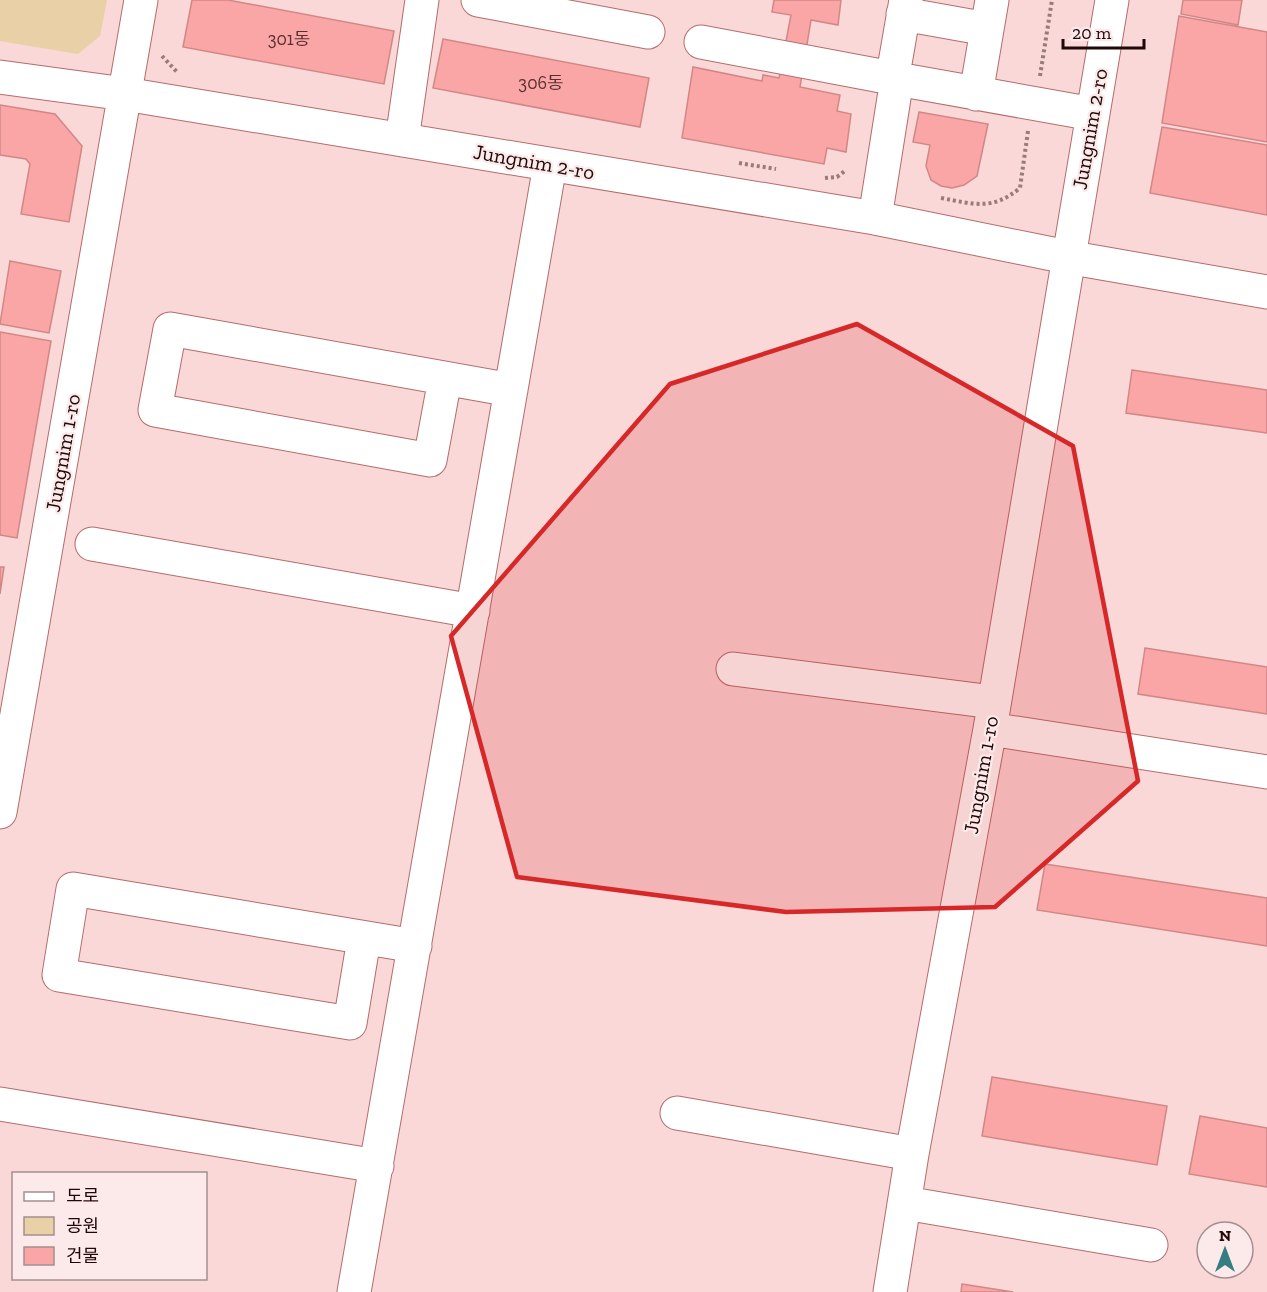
<svg xmlns="http://www.w3.org/2000/svg" width="1267" height="1292" font-family="'Zilla Slab','Noto Sans KR',serif">
<style>
.green{fill:#ead0a6}
.building{fill:#fba6a6;stroke:#d28787;stroke-width:1.5}
.lines{fill:none;stroke-linecap:round;stroke-linejoin:round}
.minor-casing{stroke:#b46c6d;stroke-width:35}
.path{stroke:#997b7b;stroke-width:4;stroke-dasharray:3 3;stroke-linecap:butt}
.minor{stroke:#fff;stroke-width:33}
.marked{fill:#d62828;fill-opacity:0.2;stroke:#d62828;stroke-width:4.5;stroke-linejoin:round}
.labels{text-anchor:middle;stroke-width:4.5;stroke-linejoin:round;paint-order:stroke}
.number-label{font-size:18px;fill:#582f30}
.street-label{font-size:21px;fill:#210708;stroke:#fbeae9}
</style>
<rect width="100%" height="100%" fill="#f9d8d7"/>
<path class="green" d="M0,0H107L100,36L78,54L0,41Z"/>
<path class="building" d="M192,0H228L394,31L384,84L183,47Z
M774,0H841L838,25L811,20L800,87L840,95L837,111L851,114L846,152L827,148L824,164L682,138L693,67L762,81L763,75L779,78L791,15L772,12Z
M1183,0H1242L1238,25L1181,14Z
M1179,16L1267,32V142L1162,123Z
M443,39L649,78L640,127L433,88Z
M0,105L55,114L82,146L69,222L21,214L30,164L26,159L0,155Z
M919,112L988,124L977,176L964,185L952,188L941,186L931,180L926,166L930,145L913,142Z
M1162,127L1267,145V215L1150,193Z
M10,261L61,271L49,333L0,324Z
M0,332L51,341L17,538L0,535Z
M1132,370L1267,390V433L1126,413Z
M0,567H4L0,594Z
M1145,648L1267,667V714L1138,694Z
M1045,864L1267,898V946L1037,910Z
M992,1077L1167,1106L1157,1165L982,1136Z
M1200,1116L1267,1128V1187L1189,1174Z
M962,1284L1013,1292H961Z"/>
<g class="lines">
<g class="minor-casing">
<path id="minor" d="M478,0L648,32
M903,14L987,29
M701,42L897,79L894,69L906,0
M0,77L125,94L875,218L1067,257L1267,292
M976,94L992,0
M402,140L422,0
M875,218L897,79L1093,114
M445,379L430,460L155,410L170,329L511,390
M92,544L473,611
M733,669L993,702
M990,729L1267,772
M0,812L141,0
M364,939L350,1023L59,975L73,889L415,946
M0,1104L377,1166
M677,1113L912,1154
M905,1203L1151,1245
M354,1292L550,165
M890,1292L912,1154L990,729L1112,0"/>
</g>
<path class="path" d="M162,56L177,72
M1040,76L1052,0
M739,163L776,169
M825,178L837,177L846,170
M941,198C974,204 992,211 1020,188L1028,131"/>
<use href="#minor" class="minor"/>
</g>
<path class="marked" d="M857,324L1073,446L1138,781L995,907L786,912L517,877L451,636L670,384Z"/>
<g class="labels">
<g class="number-label">
<text x="289" y="45">301동</text>
<text x="541" y="89">306동</text>
</g>
<g class="street-label">
<text transform="translate(1090 129) rotate(-80)" y="7">Jungnim 2-ro</text>
<text transform="translate(534 162) rotate(10)" y="7">Jungnim 2-ro</text>
<text transform="translate(63 453) rotate(-80)" y="7">Jungnim 1-ro</text>
<text transform="translate(981 775) rotate(-80)" y="7">Jungnim 1-ro</text>
</g>
</g>
<rect x="12" y="1172" width="195" height="108" fill="#fbeae9" stroke="#a48f8f" stroke-width="1.5"/>
<rect x="24" y="1192" width="30" height="9" fill="#ffffff" stroke="#a48f8f" stroke-width="1.5"/>
<text x="66" y="1202" font-size="18" fill="#210708">도로</text>
<rect x="24" y="1217" width="30" height="18" fill="#ead0a6" stroke="#a48f8f" stroke-width="1.5"/>
<text x="66" y="1232" font-size="18" fill="#210708">공원</text>
<rect x="24" y="1247" width="30" height="18" fill="#fba6a6" stroke="#a48f8f" stroke-width="1.5"/>
<text x="66" y="1262" font-size="18" fill="#210708">건물</text>
<g transform="translate(1225 1250)"><circle r="28" fill="#fbeae9" stroke="#a48f8f" stroke-width="1.5"/>
<path d="M0-4.5L10 22L0 15L-10 22Z" fill="#347d80"/>
<text y="-9" font-size="16" font-weight="bold" text-anchor="middle" fill="#210708">N</text>
</g>
<path d="M1063 39v9h81v-9" fill="none" stroke="#210708" stroke-width="3"/>
<text x="1072" y="39" font-size="18" fill="#210708" stroke="#fbeae9" stroke-width="4.5" paint-order="stroke">20 m</text>
</svg>
